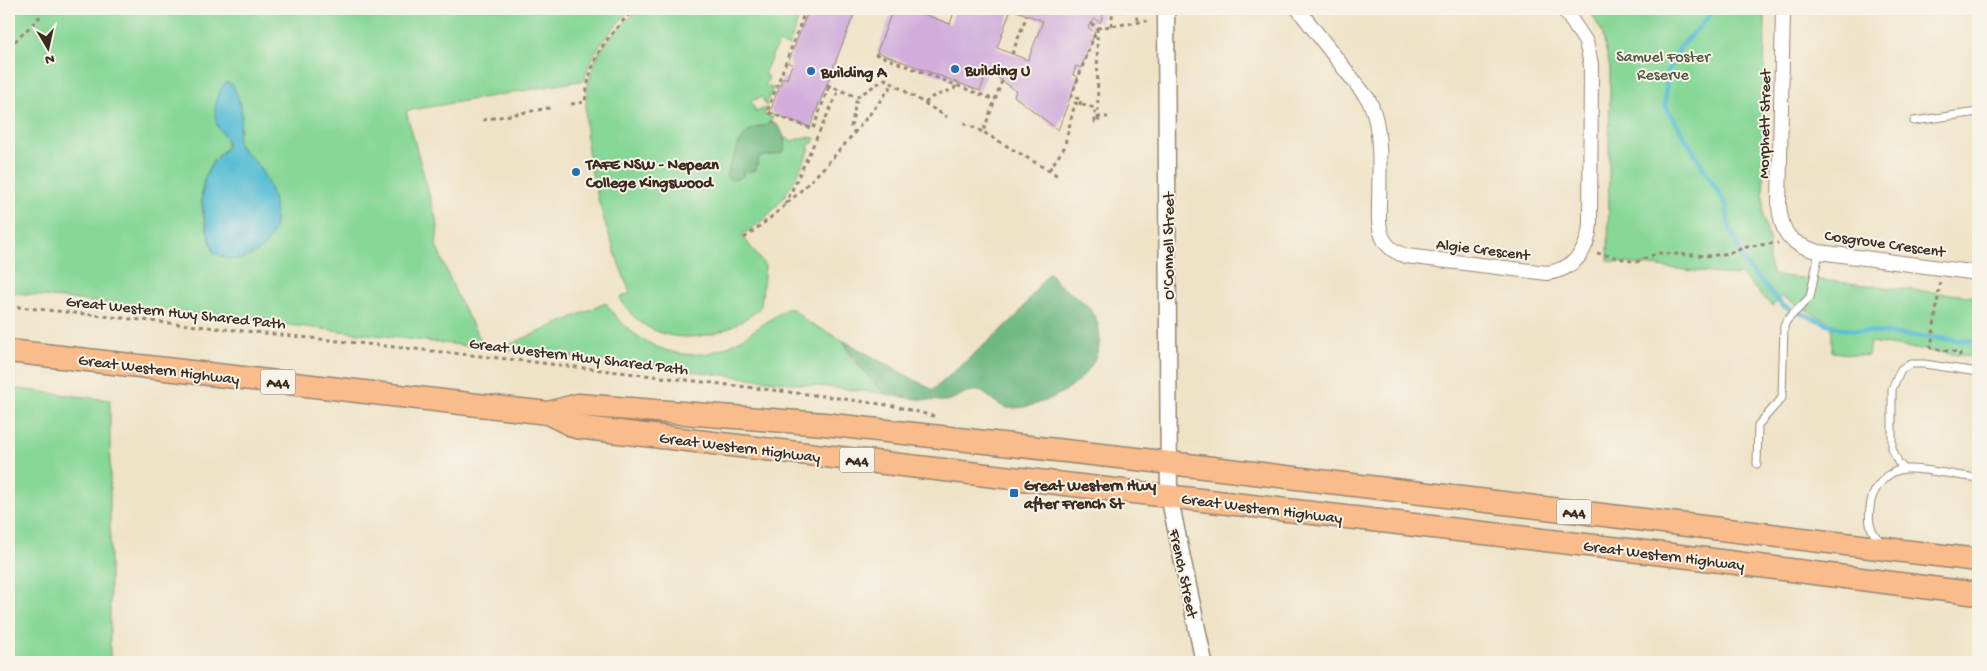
<svg xmlns="http://www.w3.org/2000/svg" width="1987" height="671" font-family="'Gochi Hand',sans-serif">
<style>
.green{fill:#87d797;stroke:#61805a;fill-rule:evenodd}
.forest{fill:#6db880;stroke:#54714f}
.water{fill:#57bdd4;stroke:#497479}
.lines{fill:none;stroke-linecap:round;stroke-linejoin:round}
.stream{stroke:#57bdd4;stroke-width:5}
.building{fill:#d2addc;fill-rule:evenodd}
.service-casing{stroke:#958672;stroke-width:9}
.minor-casing{stroke:#958672;stroke-width:16}
.tertiary-casing{stroke:#958672;stroke-width:19}
.trunk-casing{stroke:#958672;stroke-width:25}
.path{stroke:#958672;stroke-width:3;stroke-dasharray:4 4;stroke-linecap:butt}
.service{stroke:#fff;stroke-width:7}
.minor{stroke:#fff;stroke-width:14}
.tertiary{stroke:#fff;stroke-width:16}
.trunk{stroke:#f9bc8a;stroke-width:22}
.poi-dot{fill:#1f6fb2;stroke:#f7f3e8;stroke-width:2}
.labels{text-anchor:middle;stroke-width:4;stroke-linejoin:round;paint-order:stroke}
.shield{fill:#f7f3e8;stroke:#73665b;stroke-width:1}
.shield-label{font-size:15px;font-weight:bold;fill:#3b2a1e}
.park-label{font-size:16px;fill:#4e553c;stroke:#f7f3e8}
.poi-label{font-size:16px;font-weight:bold;fill:#3b2a1e;stroke:#f7f3e8;text-anchor:start}
.street-label{font-size:16px;fill:#3b2a1e;stroke:#f7f3e8}
</style>
<rect width="100%" height="100%" fill="#f7f3e8"/>
<filter id="ink" filterUnits="userSpaceOnUse"><feTurbulence type="fractalNoise" baseFrequency=".02" numOctaves="2"/><feDisplacementMap in="SourceGraphic" scale="10" xChannelSelector="R" yChannelSelector="G"/><feConvolveMatrix kernelMatrix="1 2 1 2 8 2 1 2 1" color-interpolation-filters="sRGB"/></filter>
<filter id="wash" filterUnits="userSpaceOnUse"><feTurbulence type="fractalNoise" baseFrequency=".0096" numOctaves="4" result="noise"/><feDisplacementMap in="SourceGraphic" scale="20" xChannelSelector="R" yChannelSelector="G"/><feGaussianBlur stdDeviation="1.12" result="paint"/><feColorMatrix in="noise" values="0 0 0 0 0 0 0 0 0 0 0 0 0 0 0 0 0 1.4 0 .05"/><feComposite in="paint" operator="in"/></filter>
<g filter="url(#wash)">
<rect width="100%" height="100%" fill="#efe3c7"/>
<path class="green" d="M9,9H631C611,31 591,50 585,80L406,111L438,226L436,245L457,296L485,348L9,292ZM241,127L237,138L240,148L251,158L268,184L275,207L214,253C207,231 198,207 203,184C204,178 209,167 212,162C221,151 231,151 224,134Z
M638,9H787L784,17L798,20L789,46L778,43L764,74L769,77L765,86L773,88L766,106L762,97L751,101L756,112L766,108L764,114L773,117L766,126H759L739,143L735,156L728,166L743,171L756,169L759,156L778,154L785,143L784,137L792,141L804,137L815,138L813,143H810L808,148L810,149C792,187 779,212 742,235L765,266L761,306C756,313 748,317 740,322C700,346 644,343 620,298L630,293C605,227 567,127 596,59C604,40 625,24 638,9Z
M1589,9H1765L1763,216L1769,240V263L1773,275L1978,297V358L1870,342L1868,356L1832,352V324L1783,297L1772,306L1739,273L1737,276L1608,261L1610,69L1602,32Z
M606,303C631,342 682,369 728,346C748,336 767,321 786,309H793L806,321L844,341L851,357L887,394L508,350L506,346Z
M9,388L110,400V662H9Z"/>
<path class="forest" d="M771,121C783,127 786,139 784,151L778,154L759,157L756,169L750,172L743,171V176L734,180L726,177C728,168 732,163 735,154C741,139 747,126 766,126Z
M1049,272C1053,277 1057,283 1062,287C1073,296 1089,302 1095,317C1117,366 1056,407 1012,408C995,409 988,388 972,391C962,392 955,401 943,401C936,401 892,397 887,394C875,388 849,353 844,341L933,390L1017,316Z"/>
<path class="water" d="M226,82L233,85C237,94 241,104 242,114C242,125 234,138 240,148C242,152 248,154 251,157C273,181 290,231 257,252C240,263 232,261 214,253C205,224 194,191 212,164C217,155 225,154 228,143C225,136 220,131 217,125C212,112 217,92 226,82Z"/>
<g class="lines">
<path class="stream" d="M1716,9L1680,47L1667,74L1665,105L1726,205L1729,225L1744,263L1783,306L1841,329L1978,342"/>
</g>
<g id="blocks">
<path class="building" d="M809,9H856L810,127L770,112L783,77L787,79L792,64L788,63Z
M893,9H910L950,24L955,9H1105L1100,23L1095,19L1088,27L1095,33L1081,68L1076,66L1073,75L1078,77L1058,130L1014,96L1016,91L988,70L980,91L877,52ZM1011,9L1043,21L1028,60L997,48Z"/>
</g>
</g>
<g filter="url(#ink)">
<use href="#blocks" fill-opacity="0" stroke="#958672" stroke-width="1"/>
<g class="lines">
<g class="service-casing">
<path id="service" d="M1914,121L1978,112
M1757,464L1758,425L1782,398L1784,326L1787,320L1810,297L1819,252
M1904,469L1898,462L1892,448V389L1901,369L1911,364H1924L1978,372
M1882,542C1870,533 1868,522 1870,508C1871,490 1886,470 1906,469C1925,468 1958,476 1978,478"/>
</g>
<g class="minor-casing">
<path id="minor" d="M1298,9L1368,99C1385,127 1378,189 1379,222C1381,241 1388,250 1406,256L1547,273C1575,269 1588,251 1590,224L1591,64L1586,42L1564,9
M1783,9L1779,206C1782,236 1791,244 1819,252L1978,273"/>
</g>
<g class="tertiary-casing">
<path id="tertiary" d="M1166,9L1169,496L1204,662"/>
</g>
<g class="trunk-casing">
<path id="trunk" d="M9,351L548,413L576,427L1689,557L1978,594
M548,413L578,405L824,424L1137,459L1978,560"/>
</g>
<path class="path" d="M806,9L767,112L813,129L829,86
M1121,9L1122,11L1124,9
M1134,9L1138,22
M1091,23L1097,28L1147,21
M1111,26L1113,9
M1097,28L1098,117H1108
M9,47L39,18L40,9
M875,54L995,100
M1012,54L1027,15
M1002,81L983,132L1060,177
M827,85L857,97L885,79L947,117
M925,103L932,97L954,89L956,85
M571,104L585,102C591,54 603,43 634,9
M1080,105L1081,99L1071,97L1096,31
M483,120L554,107
M964,123L983,132
M855,134L851,127L857,97
M1049,170L1064,148L1075,103L1095,108V122H1099L1098,117
M785,205L839,90
M744,238C804,195 849,142 893,84
M1597,253L1636,262L1658,253L1710,256L1729,253L1750,246L1778,243
M1940,282L1931,348L1960,353V359
M9,306L508,359L831,397L894,406L934,416"/>
<use href="#service" class="service"/>
<use href="#minor" class="minor"/>
<use href="#tertiary" class="tertiary"/>
<use href="#trunk" class="trunk"/>
</g>
</g>
<g class="poi-dot">
<circle cx="955" cy="69" r="5"/>
<circle cx="811" cy="71" r="5"/>
<circle cx="576" cy="172" r="5"/>
<rect x="1009" y="488" width="10" height="10" rx="2.5"/>
</g>
<g class="labels">
<g class="shield">
<rect x="260.5" y="369.5" width="35" height="25" rx="4"/>
<rect x="839.5" y="447.5" width="35" height="25" rx="4"/>
<rect x="1556.5" y="499.5" width="35" height="25" rx="4"/>
</g>
<g class="shield-label">
<text x="278" y="387">A44</text>
<text x="857" y="465">A44</text>
<text x="1574" y="517">A44</text>
</g>
<g class="park-label">
<text x="1663" y="61">Samuel Foster<tspan x="1663" dy="18">Reserve</tspan></text>
</g>
<g class="poi-label">
<text x="965" y="75">Building U</text>
<text x="821" y="77">Building A</text>
<text x="586" y="169">TAFE NSW - Nepean<tspan x="586" dy="18">College Kingswood</tspan></text>
<text x="1024" y="490">Great Western Hwy<tspan x="1024" dy="18">after French St</tspan></text>
</g>
<g class="street-label">
<text transform="translate(1763 124) rotate(-89)" y="6">Morphett Street</text>
<text transform="translate(1885 242) rotate(8)" y="6">Cosgrove Crescent</text>
<text transform="translate(1167 246) rotate(-90)" y="6">O'Connell Street</text>
<text transform="translate(1483 248) rotate(7)" y="6">Algie Crescent</text>
<text transform="translate(176 311) rotate(6)" y="6">Great Western Hwy Shared Path</text>
<text transform="translate(579 355) rotate(7)" y="6">Great Western Hwy Shared Path</text>
<text transform="translate(159 368) rotate(7)" y="6">Great Western Highway</text>
<text transform="translate(740 446) rotate(7)" y="6">Great Western Highway</text>
<text transform="translate(1262 507) rotate(7)" y="6">Great Western Highway</text>
<text transform="translate(1664 554) rotate(7)" y="6">Great Western Highway</text>
<text transform="translate(1185 573) rotate(78)" y="6">French Street</text>
</g>
</g>
<rect width="1987" height="671" fill="none" stroke="#f7f3e8" stroke-width="30"/>
<g transform="translate(48 48) rotate(171)" stroke="#f7f3e8" stroke-width="4" paint-order="stroke">
<path d="M0-4L9 19L0 12L-9 19Z" fill="#3b2a1e"/>
<text y="-8" font-size="14" font-weight="bold" text-anchor="middle" fill="#3b2a1e">N</text>
</g>
</svg>
